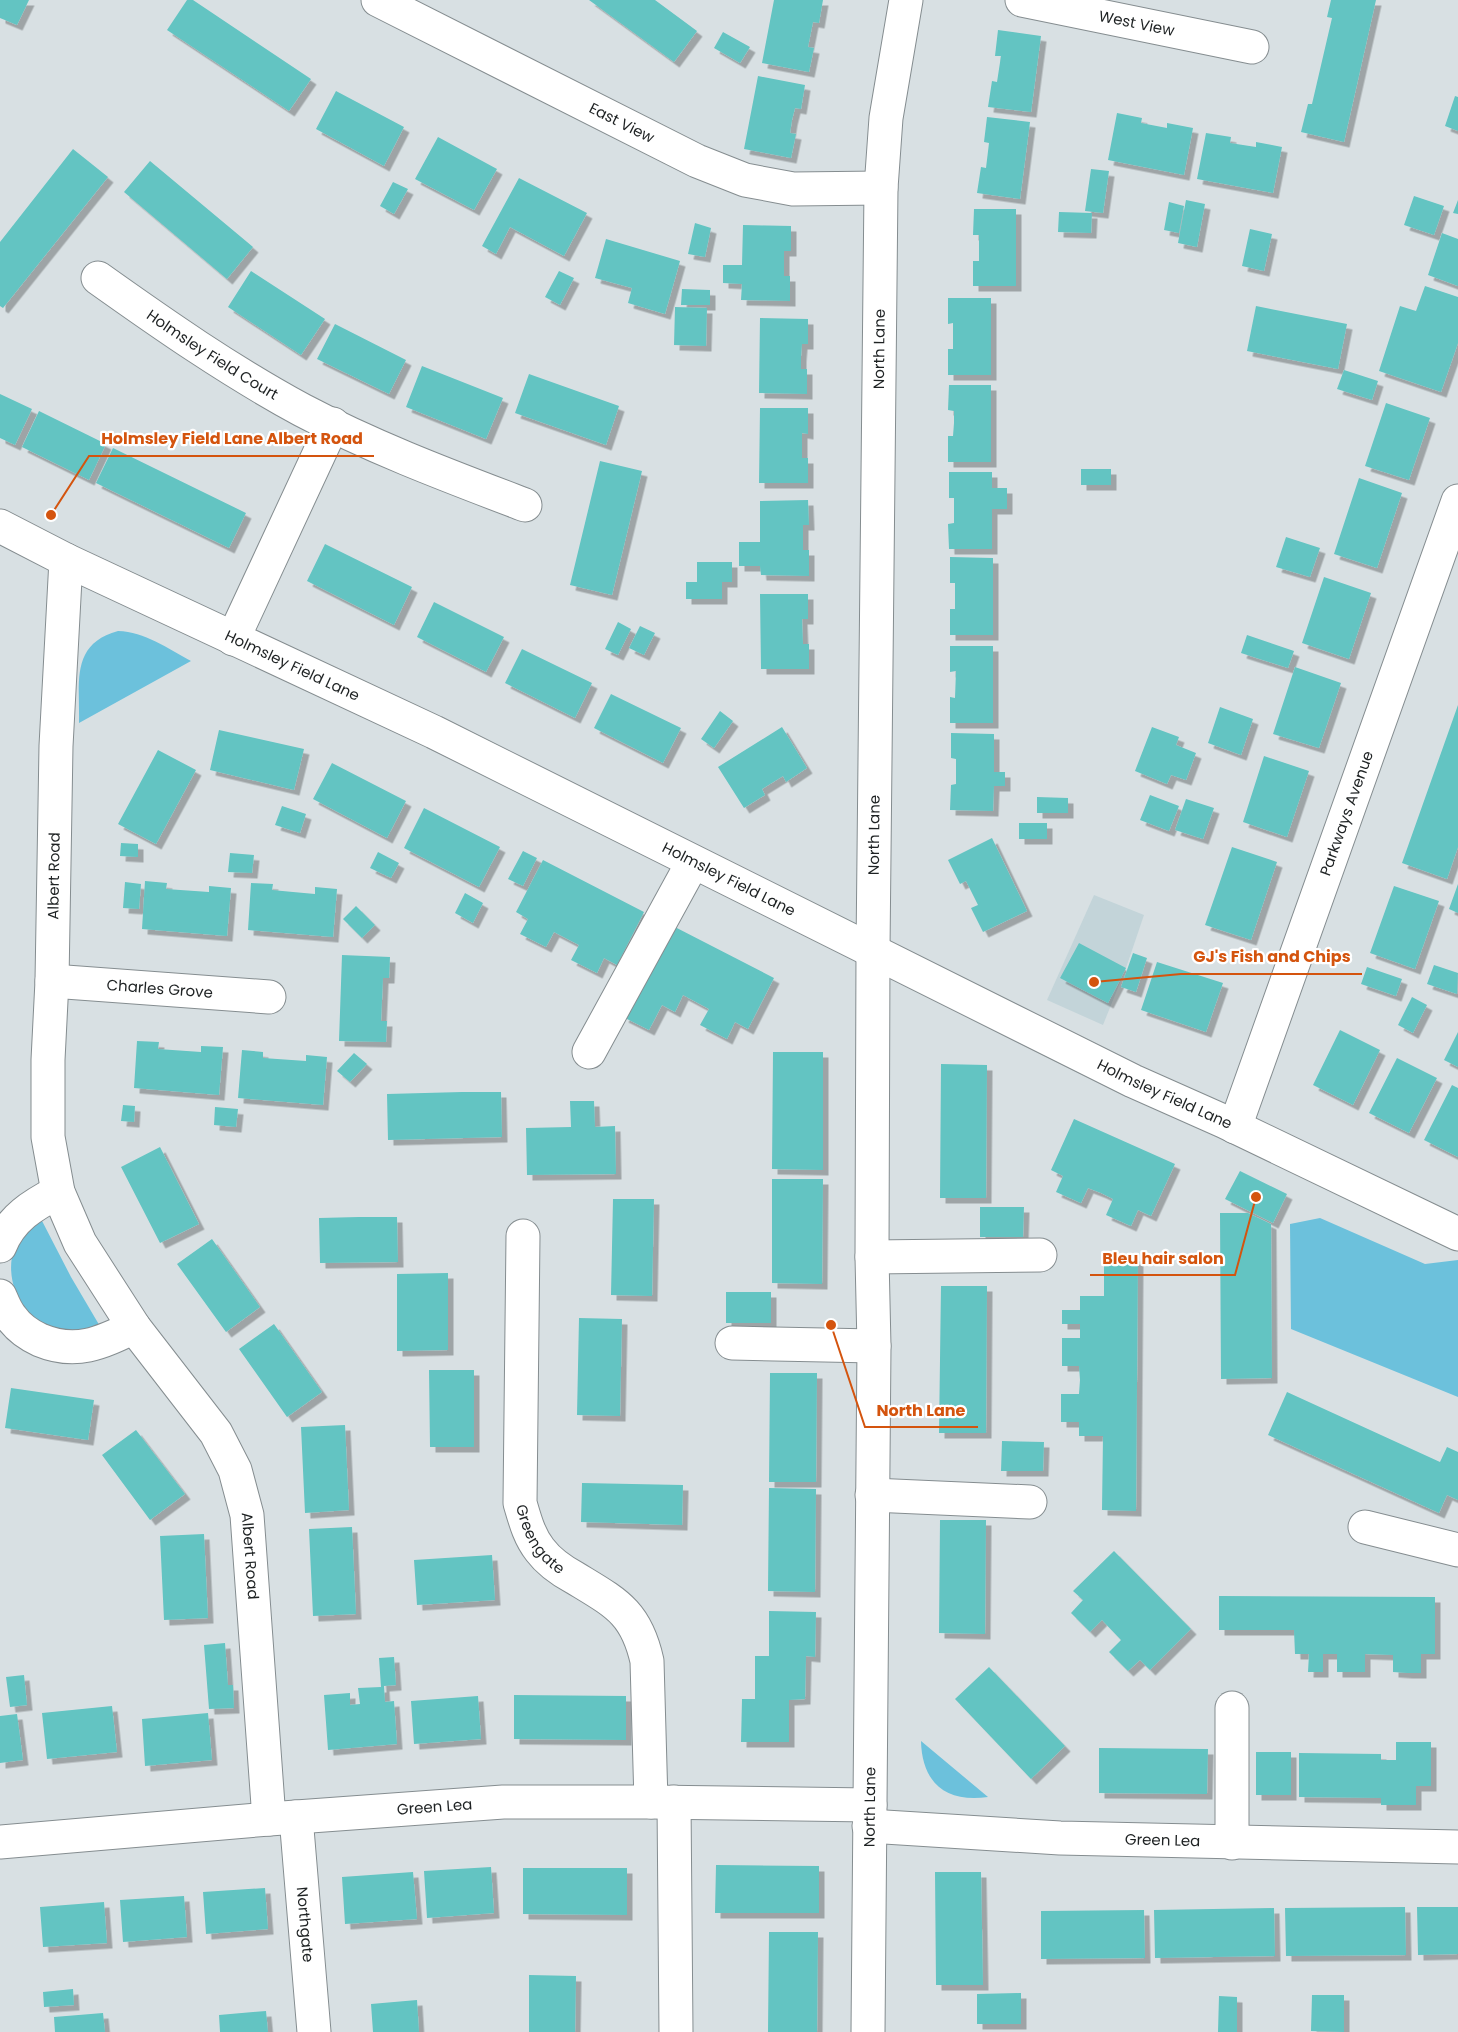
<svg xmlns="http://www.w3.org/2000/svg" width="1458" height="2032" font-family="Poppins,sans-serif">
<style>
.built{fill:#c3d4d9}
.green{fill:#6cc1dc}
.building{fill:#63c4c2;filter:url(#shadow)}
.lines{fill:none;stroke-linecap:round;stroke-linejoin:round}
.minor-casing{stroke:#858d90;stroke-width:35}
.minor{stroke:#fff;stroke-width:33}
.labels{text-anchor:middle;stroke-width:4.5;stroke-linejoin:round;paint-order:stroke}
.street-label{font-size:15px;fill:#1e2223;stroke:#fff}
.leader{fill:none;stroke:#d4540e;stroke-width:2}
.callout-dot{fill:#d4540e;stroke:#fff;stroke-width:2}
.callout-label{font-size:16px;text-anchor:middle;font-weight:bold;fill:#d4540e;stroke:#fff;stroke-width:4.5;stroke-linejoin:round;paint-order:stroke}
</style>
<defs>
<filter id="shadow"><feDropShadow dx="5.5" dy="5.5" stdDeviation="0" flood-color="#0004"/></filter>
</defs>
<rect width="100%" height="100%" fill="#d8e0e3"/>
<path class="built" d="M1094,895L1144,915L1126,968L1103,1025L1047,1000Z"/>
<path class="green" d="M118,631C145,632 167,648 191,661L79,723C80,683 70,644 118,631Z
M40,1217L71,1277L101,1328C89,1329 72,1334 60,1332C24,1327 3,1281 14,1249C19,1236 30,1227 40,1217Z
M1320,1218L1425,1264L1458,1260V1397L1291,1329L1290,1224Z
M921,1741L988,1797C946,1803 922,1783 921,1741Z"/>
<path class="building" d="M0,0H29L17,25L0,18Z
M187,0H193L311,79L289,111L167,30Z
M589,0H655L697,31L674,62Z
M774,0H823L819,23L813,22L808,47L814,48L809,72L762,63Z
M1331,0H1376L1344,142L1301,132L1308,104H1312L1332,18L1327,17Z
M998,30L1041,36L1031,112L988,107L992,81L997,82L1001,56H995Z
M723,32L750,47L740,63L714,48Z
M758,76L805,85L801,109L795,108L792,120L790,133L796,134L791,158L744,149Z
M336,91L404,127L384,166L316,129Z
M1455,96L1458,97V131L1445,126Z
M1117,113L1142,118L1141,123L1167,128V123L1193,128L1184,175L1108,160Z
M987,117L1030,122L1020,199L977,193L981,167L986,168L989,143L984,142Z
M1206,133L1231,137L1230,143L1256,147V142L1282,147L1273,193L1197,179Z
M438,137L497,169L474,210L415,179Z
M73,149L108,177L3,308L0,306V242Z
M150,161L253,247L227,279L124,192Z
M1091,169L1109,171L1103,213L1085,211Z
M519,178L587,213L564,256L510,227L496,254L482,246Z
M393,182L408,189L394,214L380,206Z
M1414,196L1444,206L1434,235L1404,225Z
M1186,200L1205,204L1197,247L1178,243Z
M1458,200V214L1453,213Z
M1169,202L1184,206L1179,233L1164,230Z
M974,209H1016V286H973V261H979V235H973Z
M1059,212L1092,213L1091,233L1058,232Z
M695,223L711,228L705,257L688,254Z
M743,225L791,226V251H784V276H790V301L741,300L742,284L723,283V265H742Z
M1250,229L1272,234L1264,271L1242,266Z
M1442,233L1458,239V286L1428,275Z
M606,239L680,261L665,314L628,303L632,288L595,278Z
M251,271L325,319L301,355L228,307Z
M559,271L574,278L560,305L545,297Z
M1425,286L1458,297V343L1441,392L1379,371L1400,306L1416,311Z
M682,289L710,290V305H681Z
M948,298H991V375H948V349H953V323L948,324Z
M1256,306L1347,324L1338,369L1247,351Z
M675,307L707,308L706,346L674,345Z
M760,318L808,319V344H802L801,356V369H807V394L759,393Z
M335,324L406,360L389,394L317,359Z
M422,366L503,398L486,439L406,407Z
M1344,370L1378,381L1372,400L1337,389Z
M529,374L619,406L606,445L515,413Z
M949,385H991V462H948V436H953L954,423V411L948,410Z
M0,394L32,409L15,445L0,438Z
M1386,403L1430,418L1409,480L1365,466Z
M760,408H808V434L802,433V458H808V483H759Z
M39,411L106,444L89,480L22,447Z
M113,448L246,513L229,548L96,483Z
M600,461L642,471L612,595L570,585Z
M1081,469H1111V485H1081Z
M949,472H992V488H1007V509H992V549H949L948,524L954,523V498H949Z
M1359,478L1402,493L1377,568L1334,554Z
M808,500L809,525H803V550H809V576L761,575L760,566H739V542H760V501Z
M1286,537L1320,548L1310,577L1276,567Z
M325,544L412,587L394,625L307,581Z
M950,557L993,558V635H950V609H955V583H950Z
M697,562H732V582H722V599H686V582H697Z
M1324,577L1371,593L1349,659L1302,643Z
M760,594H808V619H802L803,644H809V669H761Z
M434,602L504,637L486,672L417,637Z
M618,622L631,629L618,655L605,649Z
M640,626L655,633L644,655L629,648Z
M1247,635L1294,651L1288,668L1241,653Z
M950,646H993V723H950V697L955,698L956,671L950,672Z
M522,649L592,683L575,718L505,683Z
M1295,667L1341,683L1319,748L1273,734Z
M611,694L681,728L663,763L594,728Z
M1458,705V847L1447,879L1402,863Z
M1220,707L1253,719L1241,755L1208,743Z
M720,711L733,721L714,748L701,739Z
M782,727L807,768L786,782L783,776L762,789L765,795L744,808L718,767Z
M1152,727L1179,737L1176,745L1196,753L1186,780L1171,775L1167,784L1135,771Z
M219,730L304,749L294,790L210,770Z
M951,733L994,734V772H1005V786H994L993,811L950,810L951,785L956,784V759L951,758Z
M158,750L196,770L156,844L118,824Z
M1264,756L1309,771L1287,837L1243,822Z
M332,763L406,801L387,838L313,799Z
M1150,795L1179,806L1169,831L1140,820Z
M1037,797L1068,798V813H1037Z
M1186,799L1214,808L1203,839L1175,830Z
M282,806L306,814L300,833L275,825Z
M424,808L500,847L479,887L404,848Z
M1019,823H1047V839H1019Z
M992,838L1027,911L983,932L971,908L978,905L966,881L960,884L948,860Z
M121,843L138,844V857L120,856Z
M1232,847L1277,862L1251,940L1205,925Z
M523,851L537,858L523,886L508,879Z
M378,852L399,863L391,878L370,868Z
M230,853L254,855L252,873L228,872Z
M543,860L644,912L617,965L604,958L597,973L571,960L579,945L554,932L546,947L520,934L528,919L516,912Z
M145,881L167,883L166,889L209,892V886L231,888L227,936L142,929Z
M125,882L141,884L139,909L123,908Z
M251,883L273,884L272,890L293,892L315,894V887L337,889L333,937L248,930Z
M1458,884V913L1449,909Z
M1394,886L1439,901L1415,969L1370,953Z
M465,893L483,903L473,923L455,913Z
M356,906L375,925L362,938L343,919Z
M671,925L774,978L748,1029L735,1022L727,1039L700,1025L709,1009L683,995L675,1012L662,1005L649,1030L623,1017Z
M1079,943L1126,968L1108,1003L1060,978Z
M1133,953L1147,958L1136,992L1121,987Z
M342,955L390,957L389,978H383L382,1000L381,1021H387L386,1042L339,1041Z
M1157,962L1223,983L1206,1032L1141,1010Z
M1434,965L1458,973L1457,994L1427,984Z
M1367,967L1402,979L1396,996L1361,984Z
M1412,997L1427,1005L1413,1033L1398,1025Z
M1340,1030L1380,1050L1353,1105L1313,1085Z
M1458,1032V1067L1444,1060Z
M137,1041L159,1042L158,1049L201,1052V1046L223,1047L219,1095L134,1088Z
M242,1050L263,1052V1058L306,1061V1055L327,1057L323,1105L238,1098Z
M773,1052H823V1170L772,1169Z
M354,1053L367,1064L350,1082L337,1071Z
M1397,1058L1437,1078L1409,1133L1369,1113Z
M941,1064L987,1065L986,1198H940Z
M1452,1085L1458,1088V1157L1424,1140Z
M462,1092H501L502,1137L388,1140L387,1094Z
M570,1101H594L595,1127L615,1126L616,1174L527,1175L526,1128L571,1127Z
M123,1105L135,1106L134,1122L121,1121Z
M215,1107L238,1109L236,1127L214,1125Z
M1074,1119L1175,1164L1151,1216L1138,1210L1131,1226L1106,1215L1113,1199L1101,1193L1088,1188L1081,1203L1056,1192L1063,1176L1051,1170Z
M160,1147L199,1224L160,1243L121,1167Z
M1240,1171L1287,1194L1273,1223L1225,1199Z
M772,1179H823L822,1284L772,1283Z
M613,1199H654L652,1296L611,1295Z
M980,1207H1024L1023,1237H980Z
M1220,1213H1248L1271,1224L1272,1378L1221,1379Z
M359,1217H397L398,1262L320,1263L319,1218Z
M212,1239L260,1307L226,1332L177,1264Z
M1104,1255L1138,1256L1136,1511L1102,1510L1103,1436H1079V1422H1061V1394H1079L1080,1380L1079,1366H1062V1338H1080V1324H1062V1310H1080V1296H1104Z
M448,1273V1350L397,1351V1274Z
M941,1286H987L986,1433H939Z
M726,1292H771V1323H726Z
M579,1318L622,1319L620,1416L577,1415Z
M274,1324L322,1392L287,1417L239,1349Z
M429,1370H474V1447H430Z
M770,1373H817L816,1482H769Z
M11,1388L94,1400L88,1440L5,1428Z
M1287,1392L1440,1462L1447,1447L1458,1452V1500L1447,1495L1439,1513L1268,1435Z
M345,1425L349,1510L305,1513L301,1427Z
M136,1430L185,1494L150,1520L102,1455Z
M1002,1441L1044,1442L1043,1471H1001Z
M582,1483L683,1485L682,1525L581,1522Z
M769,1488L816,1489L815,1592L768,1591Z
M940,1520H986L985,1634L939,1633Z
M352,1527L356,1614L313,1616L309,1529Z
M204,1534L208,1618L164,1620L160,1536Z
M1114,1551L1191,1629L1150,1670L1140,1660L1128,1671L1109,1652L1121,1640L1102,1620L1090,1632L1071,1613L1083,1600L1073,1591Z
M492,1555L495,1600L417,1605L414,1560Z
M1219,1596L1435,1597V1654H1421V1673H1407L1393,1672V1655L1365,1654V1672H1337V1654H1323V1672H1308L1309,1654H1295L1294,1630H1219Z
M769,1611L816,1612L815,1657L806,1656L805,1699L789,1700V1742H741L742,1699H755V1656H769Z
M225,1643L228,1685H233L234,1708L209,1709L204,1645Z
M394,1657L396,1685L384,1686L385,1702L394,1701L397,1744L328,1750L324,1695L350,1693V1705L360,1704L358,1688L381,1687L379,1658Z
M989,1667L1065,1746L1031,1779L955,1699Z
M24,1675L27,1705L10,1707L6,1677Z
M514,1695L626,1696V1740L514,1739Z
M478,1696L481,1739L414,1744L411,1701Z
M112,1706L117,1752L47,1759L42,1713Z
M208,1713L212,1760L145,1766L142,1719Z
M17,1714L23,1760L0,1763V1716Z
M1396,1742H1431V1786H1416V1805H1381V1798L1299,1797V1753L1381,1754V1760H1396Z
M1099,1748L1208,1749L1207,1794L1099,1793Z
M1256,1752H1291V1795H1256Z
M716,1865L819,1866V1913H715Z
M491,1867L494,1913L427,1918L424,1871Z
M523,1868H627V1915L523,1914Z
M413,1872L417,1919L345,1924L342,1877Z
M935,1872H981L983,1985H936Z
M265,1888L268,1929L206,1934L203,1892Z
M184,1896L187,1937L123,1942L120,1900Z
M104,1902L107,1943L43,1947L40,1907Z
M1405,1907L1406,1955L1286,1956L1285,1908Z
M1417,1907H1458V1954L1418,1955Z
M1274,1908L1275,1956L1155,1958L1154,1910Z
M1144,1910L1145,1958L1041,1959V1911Z
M769,1932H818L817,2032H768Z
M529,1975L576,1976L575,2032H529Z
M73,1989L74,2005L44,2007L43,1992Z
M1021,1993V2024H977V1994Z
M1312,1995H1344V2032L1311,2031Z
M1219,1996L1237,1997V2032H1218Z
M417,2000L419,2032H373L371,2004Z
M266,2011L268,2032H220L219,2015Z
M103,2013L105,2032H55L54,2017Z"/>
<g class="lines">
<g class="minor-casing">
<g id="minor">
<path id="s1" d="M378,0L697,161L745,180L793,189L881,188"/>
<path id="s2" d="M1022,0L1252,47"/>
<path id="s3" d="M98,278C164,325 230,371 302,410C374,448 449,476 525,505"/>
<path id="s4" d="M0,526L66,560L434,732L1133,1081L1223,1121L1458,1234"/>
<path id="s5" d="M66,560L56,746L52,981L48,1060V1137L58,1192L80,1243L134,1327L216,1433L235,1470L247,1515L269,1819"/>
<path d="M233,639L333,424"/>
<path id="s6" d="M52,981L269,997"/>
<path d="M589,1052L693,862"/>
<path id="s7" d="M1235,1127L1458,501"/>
<path id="s8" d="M523,1236L520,1503C525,1520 529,1536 540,1550C549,1562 562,1571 575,1578C616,1603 636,1612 647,1661L651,1802"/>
<path d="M0,1246C11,1218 33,1205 58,1192"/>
<path d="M872,1257L1040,1255"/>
<path d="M0,1296C3,1303 6,1311 11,1317C18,1327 29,1335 40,1340C76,1355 101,1343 134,1327"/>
<path d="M732,1343L874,1346"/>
<path d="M872,1495L1030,1502"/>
<path d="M1365,1527L1458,1550"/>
<path d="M674,1802L676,2032"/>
<path id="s9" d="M296,1817L314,2032"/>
<path id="s10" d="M869,1826L1060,1838L1458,1847"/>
<path id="s11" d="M0,1842L269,1819L503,1802H651L870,1805"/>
<path d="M1232,1843V1708"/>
<path id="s12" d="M868,2032L874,1346L872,1257L873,950L881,188L886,118L906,0"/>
</g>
</g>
<use href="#minor" class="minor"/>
</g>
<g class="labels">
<g class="street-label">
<text dy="5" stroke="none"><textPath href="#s2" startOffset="117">West View</textPath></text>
<text dy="5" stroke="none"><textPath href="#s1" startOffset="273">East View</textPath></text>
<text dy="5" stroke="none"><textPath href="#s12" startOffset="1683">North Lane</textPath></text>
<text dy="5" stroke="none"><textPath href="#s3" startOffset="138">Holmsley Field Court</textPath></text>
<text dy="5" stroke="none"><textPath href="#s4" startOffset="324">Holmsley Field Lane</textPath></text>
<text dy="5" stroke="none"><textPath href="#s7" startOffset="333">Parkways Avenue</textPath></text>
<text dy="5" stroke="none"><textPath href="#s12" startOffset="1197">North Lane</textPath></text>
<text transform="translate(54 876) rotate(-89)" y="5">Albert Road</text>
<text dy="5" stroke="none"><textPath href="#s4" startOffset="810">Holmsley Field Lane</textPath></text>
<text dy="5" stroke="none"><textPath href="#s6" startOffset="108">Charles Grove</textPath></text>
<text dy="5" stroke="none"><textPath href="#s4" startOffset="1296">Holmsley Field Lane</textPath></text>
<text dy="5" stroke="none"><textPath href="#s8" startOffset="309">Greengate</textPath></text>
<text dy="5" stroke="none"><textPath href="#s5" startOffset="1052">Albert Road</textPath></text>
<text dy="5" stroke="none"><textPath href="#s11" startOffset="436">Green Lea</textPath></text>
<text dy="5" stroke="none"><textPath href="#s12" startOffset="225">North Lane</textPath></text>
<text dy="5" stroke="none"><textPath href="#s10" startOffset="294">Green Lea</textPath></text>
<text dy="5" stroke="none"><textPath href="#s9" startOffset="108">Northgate</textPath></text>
</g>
</g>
<path class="leader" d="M51 515L89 456H374M1094 982L1181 974H1362M1256 1197L1235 1275H1090M831 1325L865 1427H978"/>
<g class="callout-dot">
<circle cx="51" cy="515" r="6"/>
<circle cx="1094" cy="982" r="6"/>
<circle cx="1256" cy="1197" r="6"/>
<circle cx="831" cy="1325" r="6"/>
</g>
<g class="callout-label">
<text x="232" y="444">Holmsley Field Lane Albert Road</text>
<text x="1272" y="962">GJ's Fish and Chips</text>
<text x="1163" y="1264">Bleu hair salon</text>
<text x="921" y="1416">North Lane</text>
</g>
</svg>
